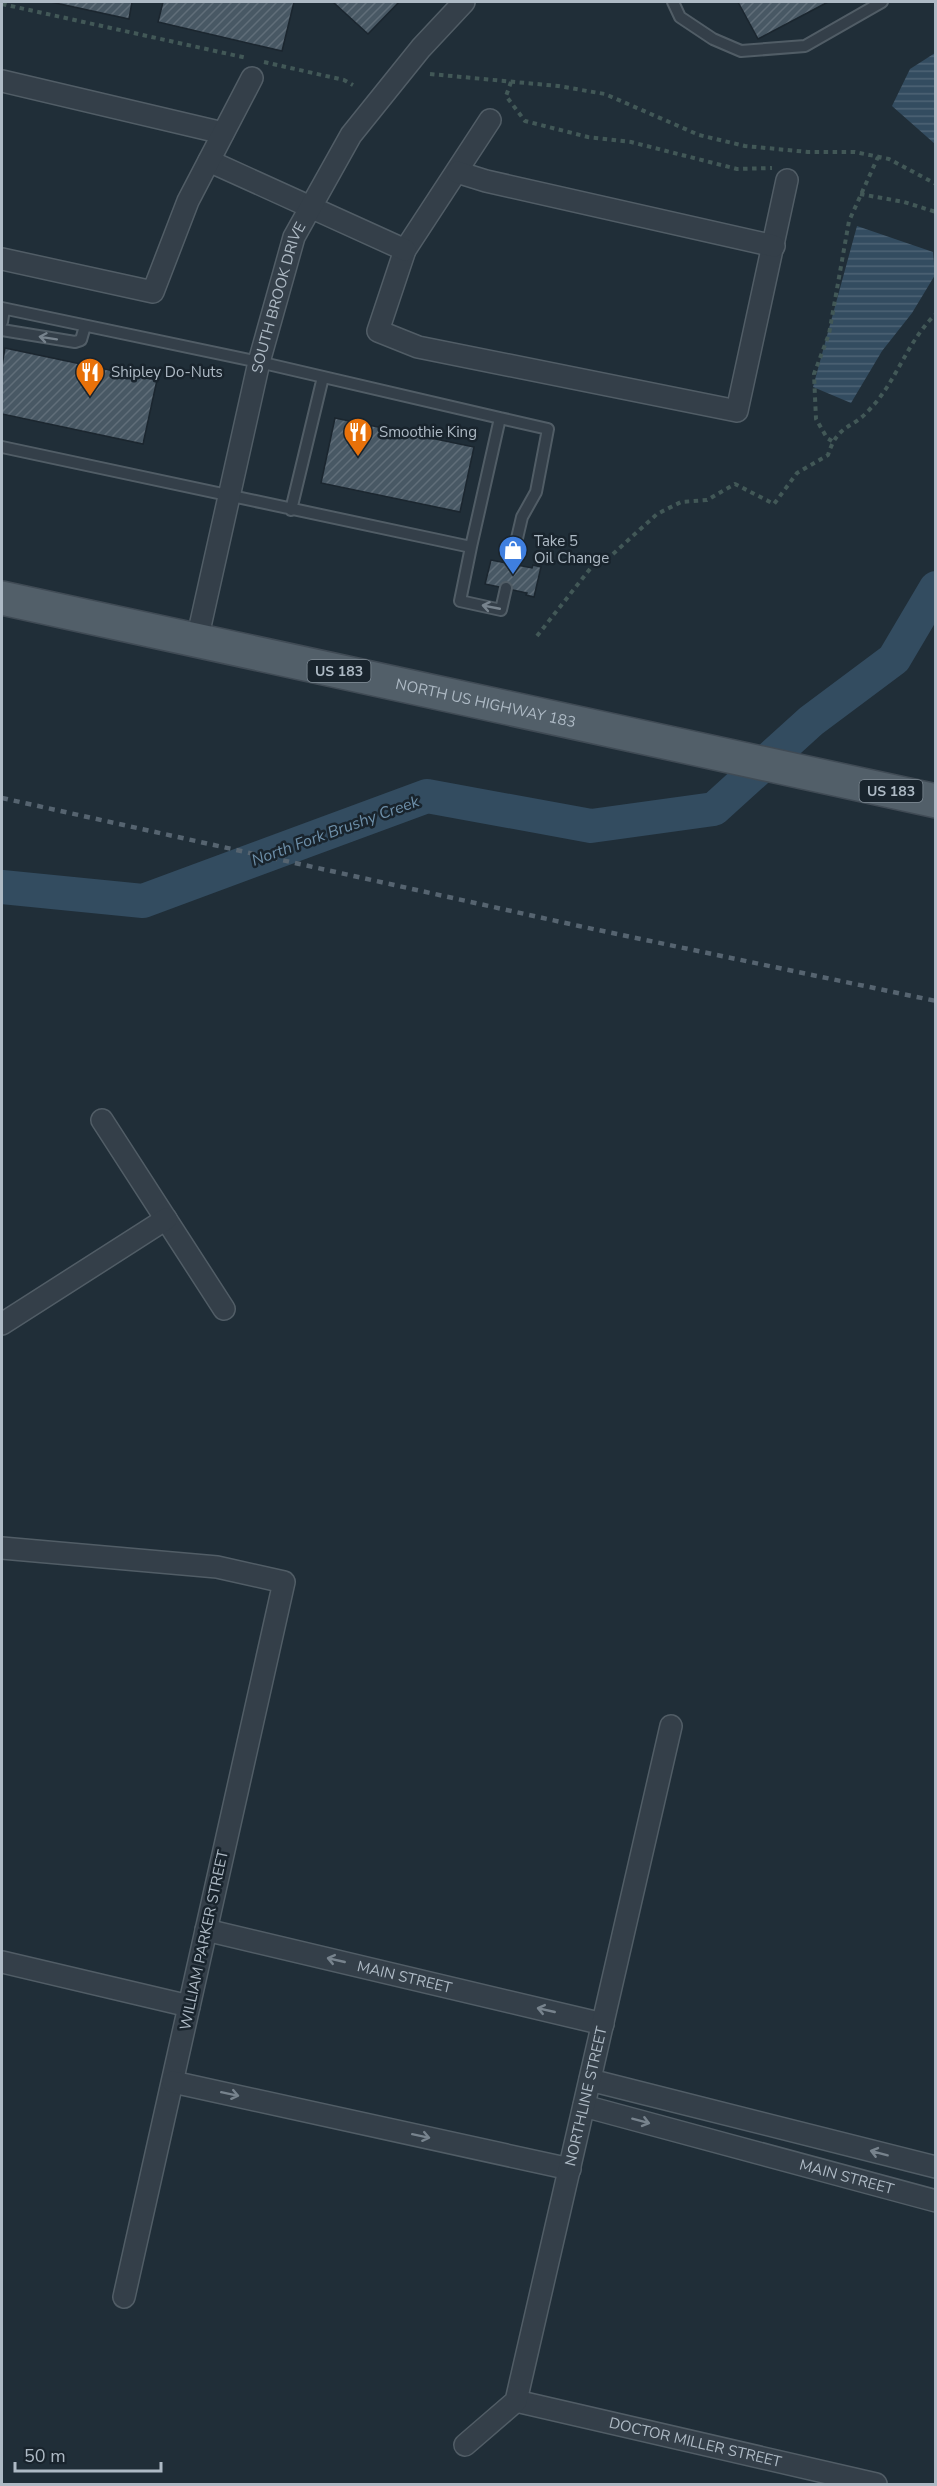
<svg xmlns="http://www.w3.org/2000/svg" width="937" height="2486" font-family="'Nunito Sans',sans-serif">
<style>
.water{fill:url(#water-rules)}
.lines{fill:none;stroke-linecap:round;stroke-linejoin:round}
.river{stroke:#334c60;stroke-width:34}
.building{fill:url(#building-hatch);stroke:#1b262f;stroke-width:1.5}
.lane-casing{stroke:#515d66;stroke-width:14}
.street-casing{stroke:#515d66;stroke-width:24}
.primary-casing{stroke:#404b55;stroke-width:36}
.path{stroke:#425857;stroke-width:4;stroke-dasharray:4.5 4.5;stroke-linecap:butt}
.lane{stroke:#343f49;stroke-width:10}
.street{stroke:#343f49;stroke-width:21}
.primary{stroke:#525f69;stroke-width:33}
.rail{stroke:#566470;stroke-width:4.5;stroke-dasharray:6 6;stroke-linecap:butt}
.oneway{stroke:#77838d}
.labels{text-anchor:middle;stroke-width:5;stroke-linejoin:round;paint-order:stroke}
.shield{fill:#19242d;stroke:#818d97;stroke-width:1.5}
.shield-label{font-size:14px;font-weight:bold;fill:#aebac5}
.street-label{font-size:15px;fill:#aebac5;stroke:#19242d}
.poi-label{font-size:15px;fill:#aebac5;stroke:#19242d;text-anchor:start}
.water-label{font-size:16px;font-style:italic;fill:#6e90aa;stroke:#19242d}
</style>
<defs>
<pattern id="water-rules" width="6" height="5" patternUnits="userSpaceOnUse" patternTransform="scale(1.5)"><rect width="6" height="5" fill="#334c60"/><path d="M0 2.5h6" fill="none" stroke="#4e6475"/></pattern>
<pattern id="building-hatch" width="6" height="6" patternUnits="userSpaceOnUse" patternTransform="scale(1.5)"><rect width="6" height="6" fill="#485864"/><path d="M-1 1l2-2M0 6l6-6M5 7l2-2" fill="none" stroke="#606e79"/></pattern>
</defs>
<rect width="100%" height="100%" fill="#202e38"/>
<path class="water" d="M935,53V144L892,106L910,69Z
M857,226L933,252L935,275L912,313L882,351L851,403L813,387Z"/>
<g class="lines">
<path class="river" d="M2,887L143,901L427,796L591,826L714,809L811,721L894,659L936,588"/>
</g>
<path class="building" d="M51,2H132L129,19Z
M163,2H294L282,51L158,22Z
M333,2H399L368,34Z
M738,2H828L758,39Z
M5,348L157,380L143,444L2,414V366Z
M335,418L474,447L460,512L321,483Z
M491,560L532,568L533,565L541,567L534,597L526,595L527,593L485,584Z"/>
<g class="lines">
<g class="lane-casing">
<path id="lane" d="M673,2L680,17L713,39L741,51L805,46L882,2
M2,308L259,362L500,418L471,547L2,447
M2,322L4,309
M2,330L75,342L81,340L85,326
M500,418L548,429L536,492L522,517L511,564
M291,510L323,377
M471,547L460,601L501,610L506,588"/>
</g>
<g class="street-casing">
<g id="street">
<path d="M2,81L223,133"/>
<path d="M490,120L405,250L378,331L418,347L737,411L787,180"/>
<path d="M209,161L405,250"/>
<path d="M457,172L486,181L774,246"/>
<path d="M2,259L153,292L188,201L252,78"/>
<path id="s1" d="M197,640L259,362L294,237L351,135L421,48L464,2"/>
<path d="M102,1120L224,1309"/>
<path d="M2,1324L166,1219"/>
<path d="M2,1548L217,1567L284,1582L124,2297"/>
<path id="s2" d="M206,1930L603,2024"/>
<path d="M2,1962L189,2006"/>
<path d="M590,2080L936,2167"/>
<path d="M173,2082L570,2169"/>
<path id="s3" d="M584,2106L936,2201"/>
<path id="s4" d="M516,2401L876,2484"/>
<path id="s5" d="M465,2445L516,2401L671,1726"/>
</g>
</g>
<g class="primary-casing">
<g id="primary">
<path id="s6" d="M2,598L936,801"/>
</g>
</g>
<path class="path" d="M2,4L247,58
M264,62L344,80L353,85
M430,74L558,86L605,94L699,135L745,146L808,152H855L889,159L936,184
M511,82L506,96L525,121L588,137L631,142L737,169L772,168
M860,194L904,202L936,212
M832,441L827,438L816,419L814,374L829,334L849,221L878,157
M537,636L597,560L603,563L657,514L681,502L707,500L735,484L774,504L797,473L828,455C838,423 852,430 870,409C897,381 907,341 936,314"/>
<use href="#lane" class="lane"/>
<use href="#street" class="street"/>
<use href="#primary" class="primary"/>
<path class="rail" d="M2,798L579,926L936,1001"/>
</g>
<defs><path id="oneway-shaft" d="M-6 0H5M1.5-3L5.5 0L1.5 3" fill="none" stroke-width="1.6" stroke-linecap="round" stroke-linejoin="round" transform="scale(1.5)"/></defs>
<g class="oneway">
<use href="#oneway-shaft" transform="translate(48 338) rotate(-171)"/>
<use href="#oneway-shaft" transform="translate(491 607) rotate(-169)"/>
<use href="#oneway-shaft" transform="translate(336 1960) rotate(-167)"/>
<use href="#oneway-shaft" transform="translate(546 2010) rotate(-167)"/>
<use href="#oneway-shaft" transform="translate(230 2094) rotate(12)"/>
<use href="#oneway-shaft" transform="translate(641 2121) rotate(15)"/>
<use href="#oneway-shaft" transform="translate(421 2136) rotate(12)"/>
<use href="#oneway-shaft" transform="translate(879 2153) rotate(-165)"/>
</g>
<defs>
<g id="restaurant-pin" transform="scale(1.5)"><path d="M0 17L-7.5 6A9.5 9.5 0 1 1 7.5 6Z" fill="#e8710a" stroke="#19242d"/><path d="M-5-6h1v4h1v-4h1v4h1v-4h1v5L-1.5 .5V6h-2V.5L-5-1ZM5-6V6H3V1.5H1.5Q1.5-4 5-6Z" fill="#fff"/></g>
<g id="shop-pin" transform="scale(1.5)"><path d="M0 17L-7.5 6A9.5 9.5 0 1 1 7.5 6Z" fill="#3f7fe0" stroke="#19242d"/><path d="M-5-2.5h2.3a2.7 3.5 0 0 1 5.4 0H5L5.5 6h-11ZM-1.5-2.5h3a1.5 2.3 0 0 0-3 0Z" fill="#fff"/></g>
</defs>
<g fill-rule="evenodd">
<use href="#restaurant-pin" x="90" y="372"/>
<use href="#restaurant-pin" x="358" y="432"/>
<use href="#shop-pin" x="513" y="550"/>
</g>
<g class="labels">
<g class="shield">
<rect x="307.5" y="660" width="63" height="22" rx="4.5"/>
<rect x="859.5" y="780" width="63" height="22" rx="4.5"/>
</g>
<g class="shield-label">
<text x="339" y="676">US 183</text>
<text x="891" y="796">US 183</text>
</g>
<g class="street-label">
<text dy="5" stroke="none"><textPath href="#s1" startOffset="352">SOUTH BROOK DRIVE</textPath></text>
<text dy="5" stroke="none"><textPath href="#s6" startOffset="495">NORTH US HIGHWAY 183</textPath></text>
<text transform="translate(204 1940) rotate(-78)" y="5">WILLIAM PARKER STREET</text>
<text dy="5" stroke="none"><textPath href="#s2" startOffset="204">MAIN STREET</textPath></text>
<text dy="5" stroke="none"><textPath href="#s5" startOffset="380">NORTHLINE STREET</textPath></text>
<text dy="5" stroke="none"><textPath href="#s3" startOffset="272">MAIN STREET</textPath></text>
<text dy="5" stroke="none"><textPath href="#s4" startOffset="184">DOCTOR MILLER STREET</textPath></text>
</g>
<g class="poi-label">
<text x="111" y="377">Shipley Do-Nuts</text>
<text x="379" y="437">Smoothie King</text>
<text x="534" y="546">Take 5<tspan x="534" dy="17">Oil Change</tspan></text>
</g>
<g class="water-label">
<text transform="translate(335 830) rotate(-20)" y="6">North Fork Brushy Creek</text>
</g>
</g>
<rect width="937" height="2486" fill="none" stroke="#aebac5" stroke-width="6"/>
<path d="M15 2462v9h146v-9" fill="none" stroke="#aebac5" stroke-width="3"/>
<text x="24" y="2462" font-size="18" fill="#aebac5" stroke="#19242d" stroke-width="4.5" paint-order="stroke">50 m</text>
</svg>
